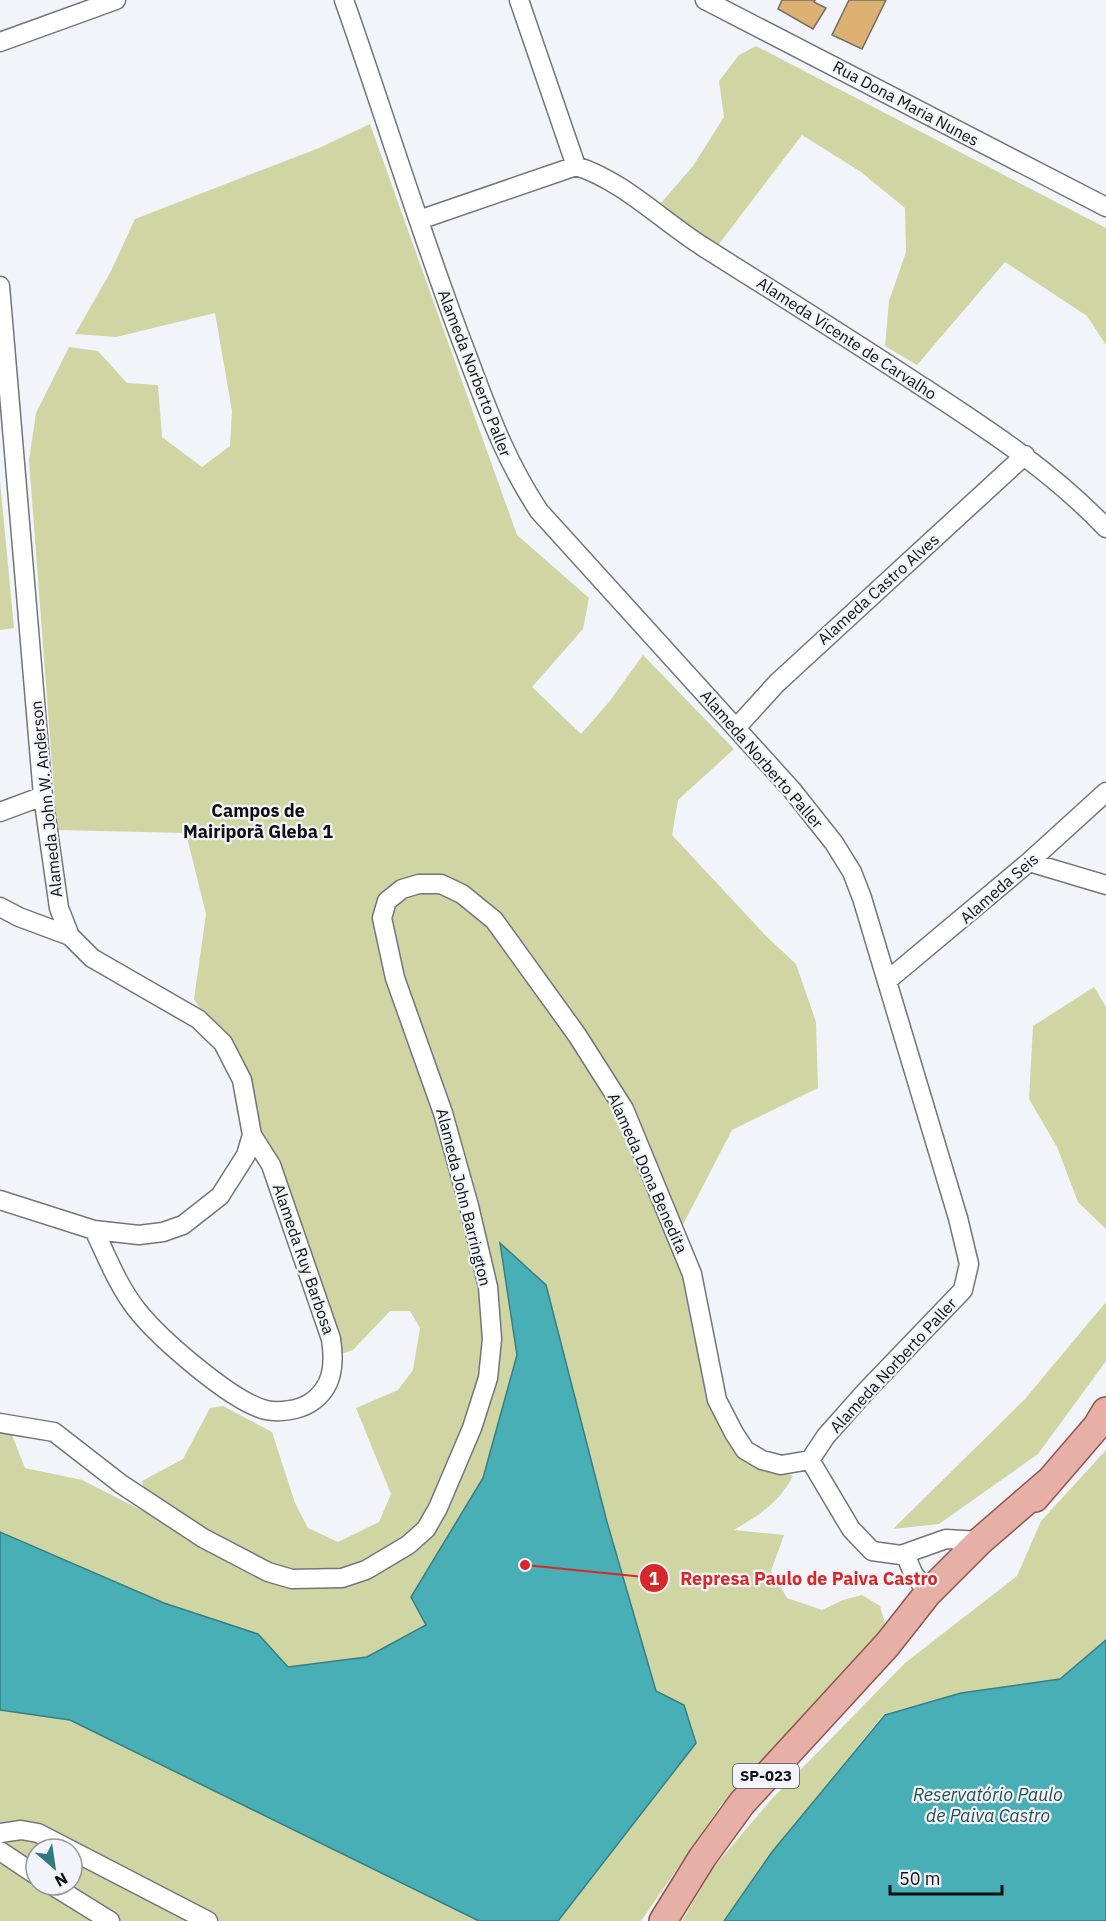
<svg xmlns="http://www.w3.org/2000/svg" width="1106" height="1921" font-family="'IBM Plex Sans',sans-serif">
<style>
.green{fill:#d0d5a4;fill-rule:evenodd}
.water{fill:#47afb5;stroke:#367f84;stroke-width:1.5}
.building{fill:#dcb172;stroke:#716e6b;stroke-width:1.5}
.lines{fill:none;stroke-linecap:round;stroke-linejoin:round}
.minor-casing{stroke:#737579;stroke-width:21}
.primary-casing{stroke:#90554c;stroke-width:30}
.minor{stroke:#fff;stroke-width:18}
.primary{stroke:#e6b0a7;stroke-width:27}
.labels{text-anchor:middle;stroke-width:4.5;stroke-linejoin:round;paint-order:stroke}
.shield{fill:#f2f4f9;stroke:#525456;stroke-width:1.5}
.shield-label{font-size:15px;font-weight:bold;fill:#0e0f10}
.street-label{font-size:16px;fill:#0e0f10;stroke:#f2f4f9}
.neighbourhood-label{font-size:18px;font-weight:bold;fill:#0e0f10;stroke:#f2f4f9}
.water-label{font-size:18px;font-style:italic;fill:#214e51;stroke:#f2f4f9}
.leader{fill:none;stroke:#d62828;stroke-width:2}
.callout-dot{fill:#d62828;stroke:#f2f4f9;stroke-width:2}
.mark-label{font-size:18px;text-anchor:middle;font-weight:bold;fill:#fff}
.callout-label{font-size:18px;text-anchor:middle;font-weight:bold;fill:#d62828;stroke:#f2f4f9;stroke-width:4.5;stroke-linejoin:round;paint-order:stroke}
</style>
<rect width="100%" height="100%" fill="#f2f4f9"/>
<path class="green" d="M756,46L1106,228V345L1087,316L1005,262L917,365L885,346L889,301L906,252L905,208L861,172L802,135L716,248L661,203L693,166L724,117L719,81L739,55Z
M370,124L517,535L589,598L583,629L532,687L581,734L609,702L643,655L734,749L678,800L672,835L766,936L796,964L816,1022L818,1088L732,1130L675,1240L737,1452L793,1476C777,1505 761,1513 734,1530L784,1535L771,1571L787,1598L822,1610L843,1600L862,1595L880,1606L887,1630L780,1747L721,1805L641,1921H0V1434L12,1435L25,1468L82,1480L149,1514L142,1481L183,1459L210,1408L223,1406L272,1432L295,1503L308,1528L338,1542L379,1522L391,1494L356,1408L398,1390L413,1370L420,1328L410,1311H390L353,1350L338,1355L263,1140L251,1090L194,999L206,914L186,833L57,830L29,460L36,413L69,347L98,351L127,383L158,385L162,437L202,467L230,446L232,411L215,313L116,337L75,334L111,271L135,219L319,148ZM36,1849H72V1885H36Z
M0,481L14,628L0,630Z
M1094,987L1106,1007V1229L1078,1202L1057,1147L1029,1099L1033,1026Z
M1106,1302V1361L1038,1454L939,1524L893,1529L1025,1399Z
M1106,1450V1640L1060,1679L961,1693L884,1714L772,1852L724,1921H682L713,1868L770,1801L905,1663L1017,1576L1041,1521Z"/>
<path class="water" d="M500,1243L546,1285L607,1522L656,1691L684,1705L696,1743L558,1921H479L70,1720L0,1710V1532L164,1603L258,1634L288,1667L367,1657L426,1625L411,1597L483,1478L517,1355Z
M1106,1640V1921H724L772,1852L885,1715L961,1693L1060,1679Z"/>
<path class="building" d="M782,0H815L814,2L826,8L813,29L778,9Z
M849,0H886L862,49L832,35Z"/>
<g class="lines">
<g class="minor-casing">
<path id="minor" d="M344,0C385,116 421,235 465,350C488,410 503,456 539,511L792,790L834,843L852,872L862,898L958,1218L969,1264L963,1290L866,1391L826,1436L810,1460L851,1529L872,1551L901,1555L946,1539L980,1541
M519,0L576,166
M705,0L1106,207
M0,42L116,0
M576,166C624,181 663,222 705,248C775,292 843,335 912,380C981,425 1049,468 1106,528
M419,220L576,166
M0,286L43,796L59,908L70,936L92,958L198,1019L223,1043L242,1080L252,1135L246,1155L220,1196L183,1225L163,1232L139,1235L94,1230L0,1200
M736,728L777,683L1025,455
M0,812L43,796
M1029,862L1106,885
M0,907L19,917L70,936
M888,980L1029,862L1106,792
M94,1230C107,1257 118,1286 137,1310C159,1338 232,1402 266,1410C279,1413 299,1410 310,1403C333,1388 335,1365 331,1339L271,1165L252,1135
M0,1423L54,1432L121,1484L203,1538L268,1572L292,1579L342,1578L366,1570L408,1545L426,1529L438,1508L472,1428L488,1378L492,1339L488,1287L469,1206L443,1113L395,978L382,918L387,901L402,889L419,884H441L462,894L494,920L577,1035L624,1109L692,1274L717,1400L734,1433L745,1450L762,1460L781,1465L810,1460
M905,1554L913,1573L928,1593
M0,1833L21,1830L38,1833L208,1921
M0,1851L36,1875
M52,1885L110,1921"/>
</g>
<g class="primary-casing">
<path id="primary" d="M1035,1498L1097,1426L1106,1411
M663,1921L702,1858L742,1803L887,1645L928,1593L980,1541L1047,1483"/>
</g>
<use href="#minor" class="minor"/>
<use href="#primary" class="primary"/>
</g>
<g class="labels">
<rect class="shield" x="733" y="1764" width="66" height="24" rx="4.5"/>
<g class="shield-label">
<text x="766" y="1781">SP-023</text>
</g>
<g class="street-label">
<text transform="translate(906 103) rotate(28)" y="6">Rua Dona Maria Nunes</text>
<text transform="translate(847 338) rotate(33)" y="6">Alameda Vicente de Carvalho</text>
<text transform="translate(475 373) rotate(69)" y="6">Alameda Norberto Paller</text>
<text transform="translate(878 589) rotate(-42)" y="6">Alameda Castro Alves</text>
<text transform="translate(762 759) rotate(49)" y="6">Alameda Norberto Paller</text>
<text transform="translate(46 799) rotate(-96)" y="6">Alameda John W. Anderson</text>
<text transform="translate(999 888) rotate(-41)" y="6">Alameda Seis</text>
<text transform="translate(648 1173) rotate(66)" y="6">Alameda Dona Benedita</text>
<text transform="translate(464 1197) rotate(76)" y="6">Alameda John Barrington</text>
<text transform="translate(304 1259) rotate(71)" y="6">Alameda Ruy Barbosa</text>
<text transform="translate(893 1365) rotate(-47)" y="6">Alameda Norberto Paller</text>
</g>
<g class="neighbourhood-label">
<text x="258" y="817">Campos de<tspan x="258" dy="21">Mairiporã Gleba 1</tspan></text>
</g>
<g class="water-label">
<text x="988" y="1801">Reservatório Paulo<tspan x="988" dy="21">de Paiva Castro</tspan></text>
</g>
</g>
<path class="leader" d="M525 1565L654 1578"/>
<g class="callout-dot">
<circle cx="525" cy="1565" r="6"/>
<circle cx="654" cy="1578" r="15"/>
</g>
<g class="mark-label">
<text x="654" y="1585">1</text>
</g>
<g class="callout-label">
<text x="809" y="1585">Represa Paulo de Paiva Castro</text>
</g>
<g transform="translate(54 1867) rotate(151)"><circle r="28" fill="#f2f4f9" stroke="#97989c" stroke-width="1.5"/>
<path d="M0-4.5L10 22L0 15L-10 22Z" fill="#307a7d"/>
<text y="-9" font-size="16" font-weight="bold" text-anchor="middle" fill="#0e0f10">N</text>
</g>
<path d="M890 1885v9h112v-9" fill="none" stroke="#0e0f10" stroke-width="3"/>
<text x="899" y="1885" font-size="18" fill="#0e0f10" stroke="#f2f4f9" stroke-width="4.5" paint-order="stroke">50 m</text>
</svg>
